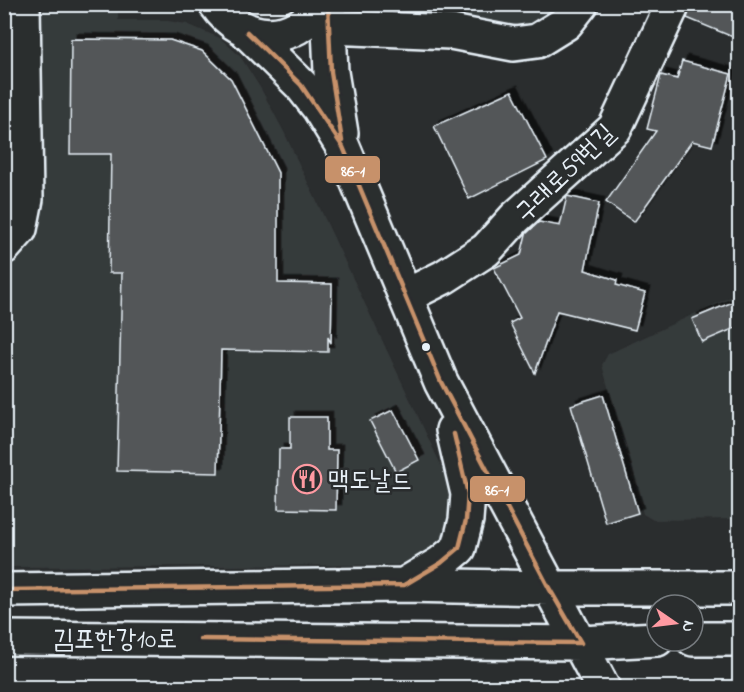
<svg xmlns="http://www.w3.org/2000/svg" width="744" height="692" font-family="'Indie Flower','Poor Story',sans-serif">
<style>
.built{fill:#363a3b}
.building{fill:#535759;stroke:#e8f1f8;stroke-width:1.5;filter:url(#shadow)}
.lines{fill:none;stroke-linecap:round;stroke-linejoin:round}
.minor-casing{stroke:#e8f1f8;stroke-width:38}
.minor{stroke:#2a2d2e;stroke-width:33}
.bus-1-casing{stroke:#2a2d2e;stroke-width:9}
.bus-1{stroke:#c7916a;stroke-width:4.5}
.bus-dot{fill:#e8f1f8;stroke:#2a2d2e;stroke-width:2}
.labels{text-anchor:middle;stroke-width:5;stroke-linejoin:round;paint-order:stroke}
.street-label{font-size:26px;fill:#e8f1f8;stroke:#2a2d2e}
.poi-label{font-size:26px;fill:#e8f1f8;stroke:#2a2d2e;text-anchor:start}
.line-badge{stroke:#2a2d2e;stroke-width:2}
.badge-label{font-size:16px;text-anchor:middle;font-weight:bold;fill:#fff}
</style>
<defs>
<filter id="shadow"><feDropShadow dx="5.5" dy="-5.5" stdDeviation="0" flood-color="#0009"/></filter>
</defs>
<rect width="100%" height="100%" fill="#2a2d2e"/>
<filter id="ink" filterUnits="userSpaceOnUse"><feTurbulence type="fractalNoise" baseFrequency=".0167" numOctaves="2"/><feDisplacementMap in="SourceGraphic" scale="12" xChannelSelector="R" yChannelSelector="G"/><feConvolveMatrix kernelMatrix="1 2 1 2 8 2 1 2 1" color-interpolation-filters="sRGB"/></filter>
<g filter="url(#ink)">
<path class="built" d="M4,5H118V20H162L187,24L220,38L240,56L261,89L284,132L448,480L453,502L451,524L443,541L424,557L397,565L5,567Z
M360,5H569L533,29L394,18Z
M739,293V519L653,520L643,514L602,365L608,354Z"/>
<path class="building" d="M691,4H740V40L687,18Z
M71,39L170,40L202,51L231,79L278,173V283L332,284L331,343L328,337V352L221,350L218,473L117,471L122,273H109L111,154H70Z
M682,61L731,74L712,146L692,141L634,222L606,202L656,131L647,129L661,75L677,79Z
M512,91L547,160L469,199L434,126Z
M567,196L599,203L585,270L617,280L616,285L645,293L635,330L557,311L535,373L510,323L520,318L494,268L521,255L526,234L539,222L560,226Z
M740,299V326L702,342L692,319Z
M603,395L638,513L606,523L571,405Z
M393,410L419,460L396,472L370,421Z
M290,417H327V450H337L336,510L278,509L279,449H290Z"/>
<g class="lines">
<g class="minor-casing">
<path id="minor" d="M216,4C244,44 293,46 321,4
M328,6L331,72L341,133
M329,27L451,32L514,44L537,41L566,23L581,4
M247,32L301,85L319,108L343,147L441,382L603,688
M4,247L20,229L26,199L23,4
M406,296L444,277L486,250L515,218L615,128L673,4
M404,585L441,563L459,548L466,520L468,494L453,430
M4,590L404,585L549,588H740
M4,638L581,643L657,639
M693,639H740"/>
</g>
<use href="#minor" class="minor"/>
<g class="bus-1-casing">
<path id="bus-1" d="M328,4L331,72L342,141
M247,32L301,85L343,147L441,382L549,588L581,643
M4,590L404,585L441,563L459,548L466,520L468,494L454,434
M200,639L581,643"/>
</g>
<use href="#bus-1" class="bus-1"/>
</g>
</g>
<defs>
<g id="restaurant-ring" transform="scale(1.5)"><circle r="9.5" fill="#2a2d2e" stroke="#ff9aa2" stroke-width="1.5"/><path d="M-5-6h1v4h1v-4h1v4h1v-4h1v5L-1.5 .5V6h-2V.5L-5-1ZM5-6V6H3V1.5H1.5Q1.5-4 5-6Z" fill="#ff9aa2"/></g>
</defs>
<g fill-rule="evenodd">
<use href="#restaurant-ring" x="307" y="479"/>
</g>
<circle class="bus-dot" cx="426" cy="347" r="5"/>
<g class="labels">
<g class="street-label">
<text transform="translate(564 172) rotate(-44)" y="9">구래로59번길</text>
<text x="115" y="647">김포한강10로</text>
</g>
<g class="poi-label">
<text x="328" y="488">맥도날드</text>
</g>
</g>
<g class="line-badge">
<rect x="324" y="155" width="57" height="29" rx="6" fill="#c7916a"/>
<rect x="469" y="475" width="57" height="28" rx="6" fill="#c7916a"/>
</g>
<g class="badge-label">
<text x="353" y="176">86-1</text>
<text x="497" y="495">86-1</text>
</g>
<rect width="744" height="692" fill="none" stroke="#2a2d2e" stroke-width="24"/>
<rect x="12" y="12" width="720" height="668" fill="none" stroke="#e8f1f8" stroke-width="2" filter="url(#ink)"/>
<g transform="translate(675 623) rotate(104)"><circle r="28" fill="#2a2d2e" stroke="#767b7f" stroke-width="1.5"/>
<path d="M0-4.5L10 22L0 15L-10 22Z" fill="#ff9aa2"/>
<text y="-9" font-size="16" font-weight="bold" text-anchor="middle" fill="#e8f1f8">N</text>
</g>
</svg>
